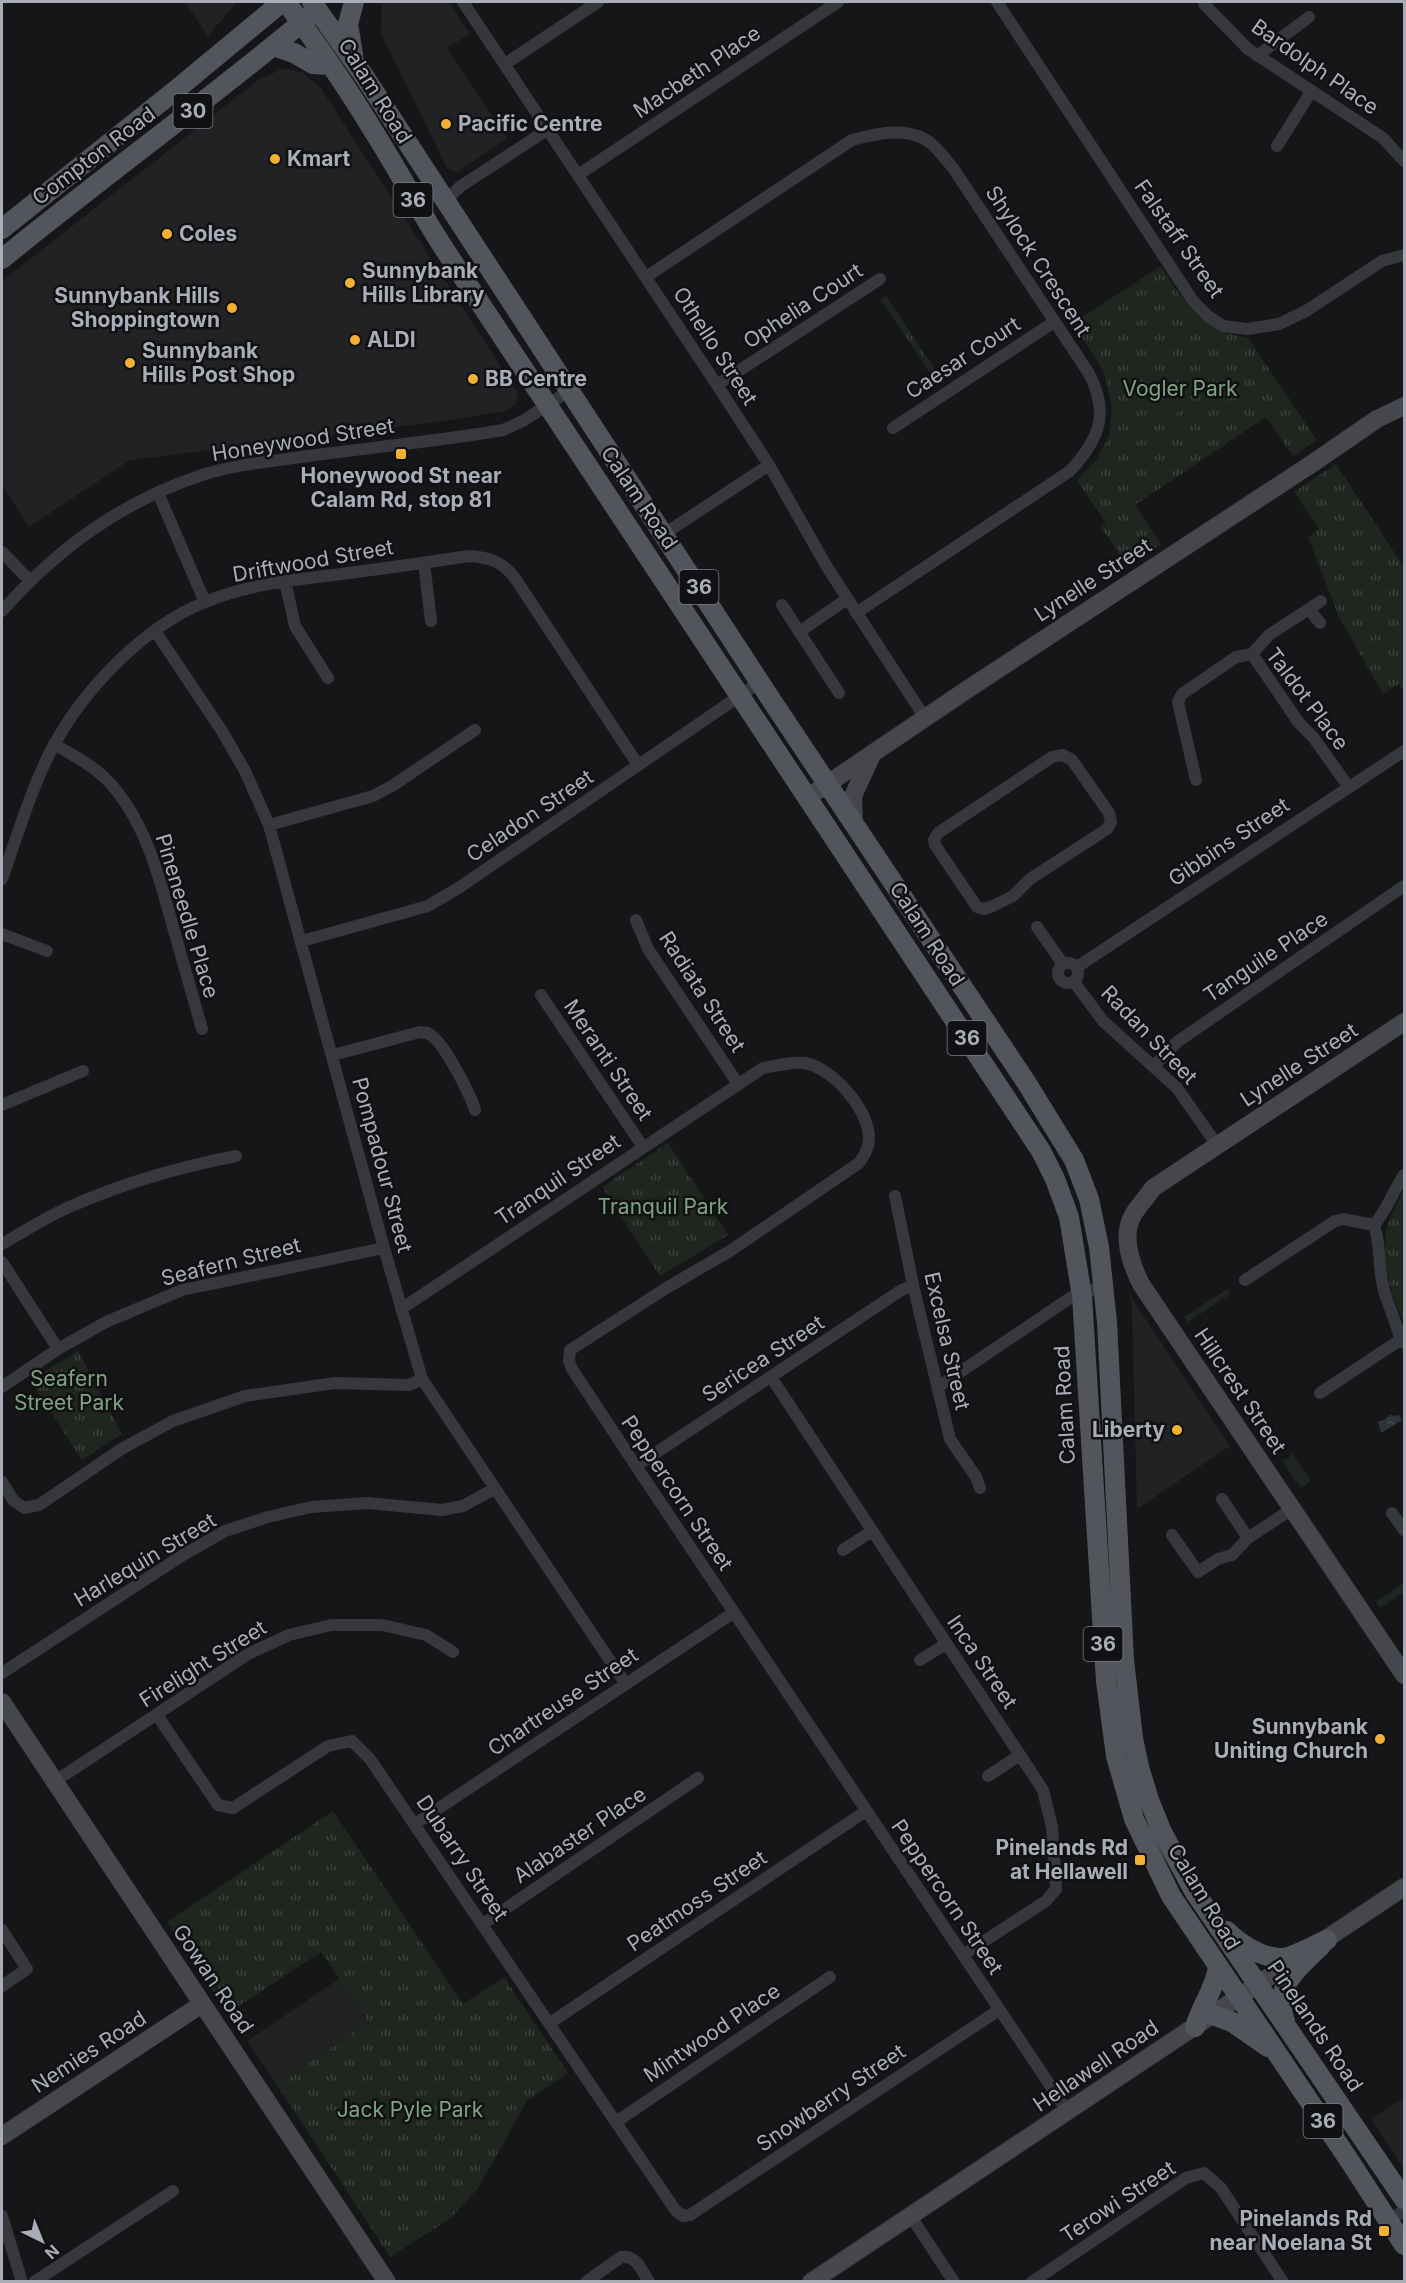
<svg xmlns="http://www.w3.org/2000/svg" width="1406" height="2283" font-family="Inter,sans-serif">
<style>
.built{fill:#222225}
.grass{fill:url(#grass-tufts)}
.pitch{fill:#1e261f}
.water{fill:url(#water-ripples)}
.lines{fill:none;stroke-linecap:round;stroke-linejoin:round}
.street{stroke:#37383d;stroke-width:12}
.secondary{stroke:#45474d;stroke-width:18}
.primary{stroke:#53555c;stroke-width:20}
.poi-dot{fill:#f2b134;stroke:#111113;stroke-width:2}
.labels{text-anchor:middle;stroke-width:5;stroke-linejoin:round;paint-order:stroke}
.shield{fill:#111113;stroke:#7b7e86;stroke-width:1.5}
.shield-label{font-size:20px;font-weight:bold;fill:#a8adb8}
.street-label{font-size:21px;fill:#a8adb8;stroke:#111113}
.poi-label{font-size:21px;font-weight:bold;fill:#a8adb8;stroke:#111113;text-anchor:start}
.park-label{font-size:21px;fill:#7fa381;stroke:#111113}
</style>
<defs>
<pattern id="grass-tufts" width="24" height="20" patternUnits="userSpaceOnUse" patternTransform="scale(1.5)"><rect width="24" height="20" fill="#1e261f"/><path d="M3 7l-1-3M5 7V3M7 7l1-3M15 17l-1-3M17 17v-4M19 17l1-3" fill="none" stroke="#3c433d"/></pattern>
<pattern id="water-ripples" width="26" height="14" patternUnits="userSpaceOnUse" patternTransform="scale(1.5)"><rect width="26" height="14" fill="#2c353c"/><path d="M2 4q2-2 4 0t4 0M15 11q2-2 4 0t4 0" fill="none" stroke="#485056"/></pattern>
</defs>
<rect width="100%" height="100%" fill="#161618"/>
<path class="built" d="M185,2H237L208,36Z
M382,2H449L470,34L447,48L507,138L456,173L447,168L381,33Z
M284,68L303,73L320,87L518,393L516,404L505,411L443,421L130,460L29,527L2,485V281L257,81Z
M1130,1295L1230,1446L1137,1509L1132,1311Z
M339,1979L368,2022L277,2085L247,2041Z
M1404,2097V2169L1371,2119Z"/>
<path class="grass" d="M1161,266C1185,304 1201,330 1248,338L1317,440L1293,456L1266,417L1135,505L1161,544L1127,566L1101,527L1106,523L1077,480L1096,460L1109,436L1112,407L1104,372L1073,323Z
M886,296L942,380L937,383L881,300Z
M1336,464L1404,567V691L1399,684L1383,694L1339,617L1308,537L1319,529L1294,492Z
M668,1143L728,1235L660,1276L602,1187Z
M1404,1189V1322C1390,1294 1381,1258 1387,1227C1390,1215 1399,1201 1404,1189Z
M1227,1289L1230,1294L1188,1322L1184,1317Z
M78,1351L122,1434L82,1460L30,1381Z
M1404,1583V1592L1380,1608L1376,1602Z
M333,1811L463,2004L504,1977L568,2073L527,2101L478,2188L451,2218L390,2257L277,2085L368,2022L321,1952L228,2013L167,1922Z"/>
<path class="pitch" d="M1171,396L1181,410L1167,420L1157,406Z
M1293,1454L1311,1481L1301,1488L1282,1461Z"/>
<path class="water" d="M1391,1414L1392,1416L1399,1415L1402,1420L1381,1433L1378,1422L1384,1420Z"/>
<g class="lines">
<path class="street" d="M463,2L717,385L769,465L827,567L925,718
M997,2L1193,301L1208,316L1223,326L1247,329L1279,324L1306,311L1382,261L1404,255
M1204,4L1248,49L1383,138L1404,161
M1257,56L1309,17
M505,64L598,2
M1277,146L1311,92
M578,175L838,2
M445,201L461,186L547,130
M646,277L852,140C878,133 912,125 934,146C941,153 947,161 953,168L1088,372C1110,412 1100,439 1070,471L856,613
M717,385L880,279
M893,428L1054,322
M158,493L205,602
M664,534L769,465
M2,552L29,580
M424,563L431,621
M285,581L295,626L328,678
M782,605L839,693
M1309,609L1320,623
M2,611C58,548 121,502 202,475C237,464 274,461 309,456C374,447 439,441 503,430L523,421L570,390
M155,631L222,731L245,771L269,825L384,1248L422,1379L625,1683
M799,632L847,599
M1252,654L1269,635L1321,601
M54,744C72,755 93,765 108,781C145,820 159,876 173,927C183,961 192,995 202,1029
M1063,755L1072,760L1109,813L1111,822L1107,829L1030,879L1013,896L993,906L984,909L977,907L935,845L934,840L938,833L1052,757Z
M1196,780L1178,702L1182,694L1236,657L1252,654L1299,723L1313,737L1348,786
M269,825L373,796L392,786L475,730
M2,879C18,834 32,785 55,743C87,686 144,627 205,602C246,585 291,580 334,575C379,569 424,563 469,556C492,558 501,561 515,578L638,765
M636,920L648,949L738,1084
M1037,927L1063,964
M2,934L47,951
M302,941L428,906L460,887L760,682
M1058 973a10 10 0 1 1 20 0a10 10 0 1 1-20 0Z
M1077,967L1404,751
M1074,982L1103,1021L1177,1088L1217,1145
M541,995L643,1147
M333,1055L420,1032C423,1033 427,1032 429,1034C443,1040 470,1094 475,1110
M1154,1066L1177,1042L1404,886
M2,1105L83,1071
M1404,1175C1393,1191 1387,1210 1374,1225C1381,1245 1378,1265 1383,1286C1387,1305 1397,1321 1400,1340L1404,1343
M895,1196L913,1285L950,1439L976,1477L980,1488
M2,1244C25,1231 49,1215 74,1205C126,1182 180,1167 236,1156
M2,1262L58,1349
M1245,1280L1335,1221L1343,1219L1374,1225
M401,1309L763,1068C777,1066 792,1061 805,1063C833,1068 869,1110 869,1138C869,1148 865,1155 859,1163L730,1251L668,1287L570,1350L569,1361L572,1369L636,1466L1068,2112
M771,1377L1043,1790L1052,1827L1056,1889L1046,1901L963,1955
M2,1387L58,1349L106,1322L182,1290L384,1248
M938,1387L1073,1296H1082L1103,1284
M1320,1393L1400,1340
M636,1466L900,1291L913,1285
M2,1482L13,1500L24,1508L39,1505L123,1448L173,1421L245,1396L335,1383L409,1385L422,1379
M1222,1499L1248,1538
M1392,1513L1404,1530
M1172,1535L1198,1572L1218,1559L1232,1555L1248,1538L1292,1509
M843,1550L872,1531
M920,1660L946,1644
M2,1673L183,1555L225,1531L268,1517L311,1507L367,1503L442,1510L463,1506L494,1489
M157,1715L218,1805L233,1808L328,1746L352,1741L370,1759L676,2211L683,2216L690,2215L999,2010
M988,1776L1020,1755
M54,1782L248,1654L289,1635L331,1625H382L426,1635L453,1652
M415,1824L733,1613
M483,1924L698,1778
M2,1930L27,1969L2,1986
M550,2023L866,1811
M616,2122L830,1977
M910,2215L954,2282
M2,2216L22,2282
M1389,2221L1404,2210
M34,2282L173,2191
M586,2282L621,2257C636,2254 642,2271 649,2282
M1032,2282L1186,2178L1204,2173L1221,2188L1283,2282"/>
<path class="secondary" d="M808,797L971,687L1313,463L1377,419L1404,406
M854,824L853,796L871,757
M1404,1022L1153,1188C1147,1197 1138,1206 1133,1215C1121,1236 1131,1264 1141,1284L1404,1675
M2,1702L387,2282
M2,2136L202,2004
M811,2282L1404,1887"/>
<path class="primary" d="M286,2C317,44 347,87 374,132C398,170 419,210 443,247L1041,1151L1055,1179L1069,1217L1082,1296L1106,1681L1116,1756L1134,1819L1171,1896L1351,2163L1404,2245
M312,2L364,76L772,701L1026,1082L1074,1160L1089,1199L1099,1247L1107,1322L1124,1660L1133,1738L1139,1767L1149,1800L1162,1832L1194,1891L1404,2199
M273,46L294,53L313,64L330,65
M353,54L348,24L354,2
M2,229L177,89L282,2
M2,259C104,176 210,99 312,14
M1227,1931C1240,1944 1263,1959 1283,1958C1294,1957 1316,1944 1327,1940
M1213,2015L1232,2022L1268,2047
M1285,2021C1272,1987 1299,1967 1321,1946
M1195,2027C1201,2006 1215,1989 1218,1967"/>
</g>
<g class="poi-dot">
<circle cx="446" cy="124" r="6"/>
<circle cx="275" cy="159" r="6"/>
<circle cx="167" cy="234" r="6"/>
<circle cx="350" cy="283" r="6"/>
<circle cx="232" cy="308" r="6"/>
<circle cx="355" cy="340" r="6"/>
<circle cx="130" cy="363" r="6"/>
<circle cx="473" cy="379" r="6"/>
<rect x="395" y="448" width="12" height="12" rx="3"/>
<circle cx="1177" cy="1430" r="6"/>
<circle cx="1380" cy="1739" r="6"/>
<rect x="1134" y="1854" width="12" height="12" rx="3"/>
<rect x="1378" y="2225" width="12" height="12" rx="3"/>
</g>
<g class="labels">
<g class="shield">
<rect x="173.5" y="94" width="39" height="34" rx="4.5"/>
<rect x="393.5" y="183" width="39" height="34" rx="4.5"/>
<rect x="679.5" y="570" width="39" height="34" rx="4.5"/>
<rect x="947.5" y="1021" width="39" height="34" rx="4.5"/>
<rect x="1083.5" y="1627" width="39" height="34" rx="4.5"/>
<rect x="1303.5" y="2104" width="39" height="34" rx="4.5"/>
</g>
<g class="shield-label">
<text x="193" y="118">30</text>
<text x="413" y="207">36</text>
<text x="699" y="594">36</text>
<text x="967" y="1045">36</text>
<text x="1103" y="1651">36</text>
<text x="1323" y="2128">36</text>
</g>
<g class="street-label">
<text transform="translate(1315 67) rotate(35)" y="7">Bardolph Place</text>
<text transform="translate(697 72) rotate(-34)" y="7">Macbeth Place</text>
<text transform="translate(375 91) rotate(58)" y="7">Calam Road</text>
<text transform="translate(94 156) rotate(-37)" y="7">Compton Road</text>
<text transform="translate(1179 239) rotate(55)" y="7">Falstaff Street</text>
<text transform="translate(1038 261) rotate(57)" y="7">Shylock Crescent</text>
<text transform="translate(803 306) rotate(-33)" y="7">Ophelia Court</text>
<text transform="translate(715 346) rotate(57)" y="7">Othello Street</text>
<text transform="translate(963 358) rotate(-33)" y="7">Caesar Court</text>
<text transform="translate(303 440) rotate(-9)" y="7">Honeywood Street</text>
<text transform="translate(639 498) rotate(56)" y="7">Calam Road</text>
<text transform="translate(313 561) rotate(-10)" y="7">Driftwood Street</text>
<text transform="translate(1093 580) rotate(-33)" y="7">Lynelle Street</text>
<text transform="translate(1307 699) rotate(53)" y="7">Taldot Place</text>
<text transform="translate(530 816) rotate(-34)" y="7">Celadon Street</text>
<text transform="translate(1229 842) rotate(-34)" y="7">Gibbins Street</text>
<text transform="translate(187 916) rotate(73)" y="7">Pineneedle Place</text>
<text transform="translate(927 934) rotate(57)" y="7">Calam Road</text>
<text transform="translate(1266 957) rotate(-34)" y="7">Tanguile Place</text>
<text transform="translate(702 992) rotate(57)" y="7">Radiata Street</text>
<text transform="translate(1149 1035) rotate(46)" y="7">Radan Street</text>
<text transform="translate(608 1060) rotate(56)" y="7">Meranti Street</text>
<text transform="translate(1299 1065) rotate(-33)" y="7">Lynelle Street</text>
<text transform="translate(382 1165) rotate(75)" y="7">Pompadour Street</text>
<text transform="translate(558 1180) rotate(-34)" y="7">Tranquil Street</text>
<text transform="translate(231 1262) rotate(-14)" y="7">Seafern Street</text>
<text transform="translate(947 1341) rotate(77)" y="7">Excelsa Street</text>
<text transform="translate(763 1359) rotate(-33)" y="7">Sericea Street</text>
<text transform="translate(1240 1391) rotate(56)" y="7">Hillcrest Street</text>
<text transform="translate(1065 1405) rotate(-93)" y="7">Calam Road</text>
<text transform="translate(677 1493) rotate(56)" y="7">Peppercorn Street</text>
<text transform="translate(145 1560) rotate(-31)" y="7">Harlequin Street</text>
<text transform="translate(982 1662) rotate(56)" y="7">Inca Street</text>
<text transform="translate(203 1664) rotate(-32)" y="7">Firelight Street</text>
<text transform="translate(563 1702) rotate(-34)" y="7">Chartreuse Street</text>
<text transform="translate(580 1835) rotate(-34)" y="7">Alabaster Place</text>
<text transform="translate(462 1858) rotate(56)" y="7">Dubarry Street</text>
<text transform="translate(947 1897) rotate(56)" y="7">Peppercorn Street</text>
<text transform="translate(1204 1897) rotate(59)" y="7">Calam Road</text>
<text transform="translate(697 1901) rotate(-34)" y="7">Peatmoss Street</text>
<text transform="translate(213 1979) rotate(56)" y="7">Gowan Road</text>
<text transform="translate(1315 2026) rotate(56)" y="7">Pinelands Road</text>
<text transform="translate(712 2033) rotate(-34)" y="7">Mintwood Place</text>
<text transform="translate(89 2052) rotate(-33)" y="7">Nemies Road</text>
<text transform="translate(1096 2066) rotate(-34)" y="7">Hellawell Road</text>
<text transform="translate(831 2098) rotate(-34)" y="7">Snowberry Street</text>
<text transform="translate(1118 2202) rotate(-33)" y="7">Terowi Street</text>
</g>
<g class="poi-label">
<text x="458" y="131">Pacific Centre</text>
<text x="287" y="166">Kmart</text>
<text x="179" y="241">Coles</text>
<text x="362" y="278">Sunnybank<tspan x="362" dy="24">Hills Library</tspan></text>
<text x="220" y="303" text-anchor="end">Sunnybank Hills<tspan x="220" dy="24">Shoppingtown</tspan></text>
<text x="367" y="347">ALDI</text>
<text x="142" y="358">Sunnybank<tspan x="142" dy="24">Hills Post Shop</tspan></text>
<text x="485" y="386">BB Centre</text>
<text x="401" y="483" text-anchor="middle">Honeywood St near<tspan x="401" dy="24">Calam Rd, stop 81</tspan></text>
<text x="1165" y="1437" text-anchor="end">Liberty</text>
<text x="1368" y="1734" text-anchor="end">Sunnybank<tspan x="1368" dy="24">Uniting Church</tspan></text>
<text x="1128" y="1855" text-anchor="end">Pinelands Rd<tspan x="1128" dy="24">at Hellawell</tspan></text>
<text x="1372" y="2226" text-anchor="end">Pinelands Rd<tspan x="1372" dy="24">near Noelana St</tspan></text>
</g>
<g class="park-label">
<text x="1180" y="396">Vogler Park</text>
<text x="663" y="1214">Tranquil Park</text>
<text x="69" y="1386">Seafern<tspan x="69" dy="24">Street Park</tspan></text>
<text x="410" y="2117">Jack Pyle Park</text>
</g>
</g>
<rect width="1406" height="2283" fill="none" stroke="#a8adb8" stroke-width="6"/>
<g transform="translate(42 2241) rotate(137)" stroke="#111113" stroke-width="4.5" paint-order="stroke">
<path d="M0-4.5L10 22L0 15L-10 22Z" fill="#a8adb8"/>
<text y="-9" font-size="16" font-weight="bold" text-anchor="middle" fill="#a8adb8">N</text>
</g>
</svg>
